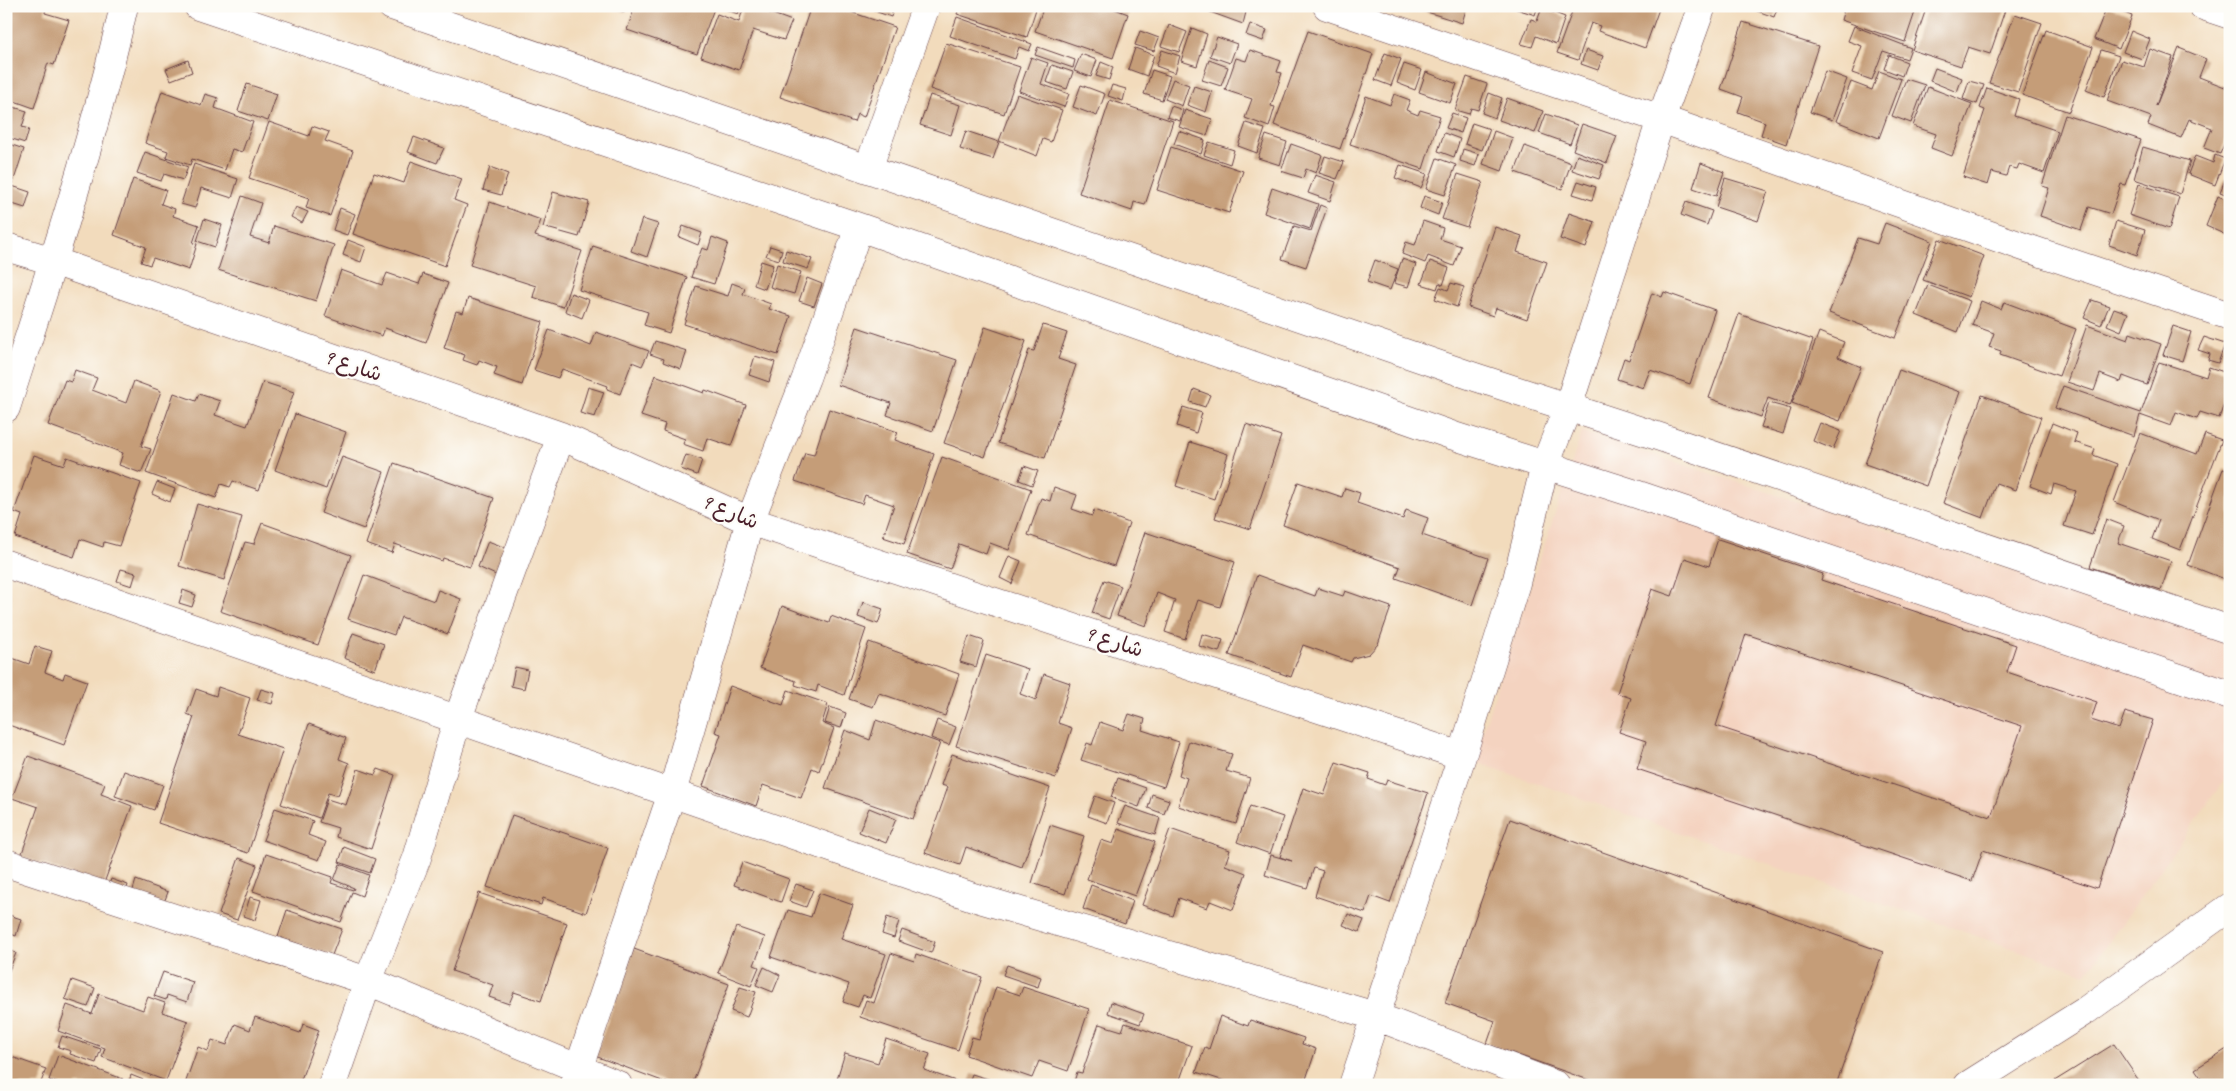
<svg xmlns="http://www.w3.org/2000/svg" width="2236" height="1091" font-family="Caveat,'Playpen Sans Arabic',sans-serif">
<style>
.built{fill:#f4d3c0}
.building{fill:#c59d78;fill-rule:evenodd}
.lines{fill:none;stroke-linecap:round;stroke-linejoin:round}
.minor-casing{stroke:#633b41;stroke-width:29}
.minor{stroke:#fff;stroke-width:28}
.labels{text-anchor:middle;stroke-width:4.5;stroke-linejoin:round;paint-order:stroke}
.street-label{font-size:21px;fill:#4a1f2b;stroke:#fdfcf7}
</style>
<rect width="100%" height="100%" fill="#fdfcf7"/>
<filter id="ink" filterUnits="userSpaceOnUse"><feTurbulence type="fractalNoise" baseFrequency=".02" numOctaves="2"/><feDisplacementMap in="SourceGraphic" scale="10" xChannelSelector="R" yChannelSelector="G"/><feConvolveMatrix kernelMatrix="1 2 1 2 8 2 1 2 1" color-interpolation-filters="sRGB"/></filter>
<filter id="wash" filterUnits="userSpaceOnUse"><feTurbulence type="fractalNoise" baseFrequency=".0096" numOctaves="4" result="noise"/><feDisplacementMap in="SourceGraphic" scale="20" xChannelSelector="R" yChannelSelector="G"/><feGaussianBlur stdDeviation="1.12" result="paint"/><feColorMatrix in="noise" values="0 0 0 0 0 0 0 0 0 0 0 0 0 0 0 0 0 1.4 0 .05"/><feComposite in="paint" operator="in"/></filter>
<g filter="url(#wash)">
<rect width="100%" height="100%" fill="#f2dbbc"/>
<path class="built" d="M1582,432L2230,641V772L2086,974L1473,761Z"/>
<g id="blocks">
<path class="building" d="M6,6H46L45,13L69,20L54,65L48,63L34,108L6,98Z
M609,6H627L625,12Z
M635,6H715L697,54L627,30Z
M717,6H741L738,14Z
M744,6H751L792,21L784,40L753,30L739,70L701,57L717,14L739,22Z
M811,6H833L895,27L864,117L857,114L854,122L780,97Z
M861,6H894L891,17Z
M960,6H1037L1027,37L957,14Z
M1044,6H1107L1128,14L1113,58L1035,31Z
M1212,6H1238L1237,9L1246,12L1243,24L1210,12Z
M1408,6H1467L1462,23Z
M1515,6H1538L1535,15L1514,8Z
M1574,6H1660L1645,48L1598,31L1600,26L1591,23L1578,60L1557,53Z
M1750,6H1778L1774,17L1749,8Z
M1845,6H1917L1905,42L1841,20Z
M1927,6H1992L2005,10L1990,54L1968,47L1961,66L1912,50Z
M2107,6L2132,16L2119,49L2094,39Z
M1542,8L1565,17L1556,44L1536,36L1532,47L1521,44L1531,19L1537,21Z
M2015,14L2042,23L2018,92L1989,83Z
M957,17L1032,44L1029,51L1019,47L1015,59L950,36Z
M1743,22L1818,46L1786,144L1761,135L1765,122L1738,112L1743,97L1721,89Z
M1250,24L1267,30L1263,41L1246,35Z
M1169,25L1187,32L1179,52L1161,46Z
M1854,26L1911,48L1907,59L1883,51L1872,80L1852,73L1862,46L1848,41Z
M1192,28L1207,34L1197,66L1181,61Z
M2046,30L2093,47L2069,112L2022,95Z
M1140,31L1159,38L1154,51L1135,45Z
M1308,31L1373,54L1340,149L1274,125Z
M2131,31L2150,39L2142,59L2123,52Z
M1217,37L1237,44L1230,63L1210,56Z
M946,43L1020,67L1004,114L930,89Z
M1038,47L1075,60L1073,68L1035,55Z
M1135,48L1154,55L1147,76L1128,69Z
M2179,48L2206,59L2199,77L2230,89V130L2220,154L2204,148L2212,128L2189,119L2181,138L2148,125L2151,117L2107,101L2122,60L2144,67L2150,49L2173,57L2156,106Z
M1162,50L1180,56L1175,73L1156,66Z
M1250,50L1281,61L1277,72L1282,73L1271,106L1275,107L1269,127L1245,118L1252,99L1225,90L1236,58L1246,61Z
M1586,50L1603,56L1598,70L1581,64Z
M2101,50L2119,56L2104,97L2086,90Z
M1385,53L1401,59L1391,86L1375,80Z
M1081,54L1097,60L1091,77L1074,71Z
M1889,55L1907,62L1902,76L1884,69Z
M1031,57L1048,63L1041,84L1069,94L1064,107L1019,91Z
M188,60L192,72L171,80L166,69Z
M1209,60L1228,67L1221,86L1202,80Z
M1101,62L1113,67L1109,80L1096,76Z
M1404,64L1422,70L1415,90L1397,83Z
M1052,65L1073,72L1067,89L1046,82Z
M1935,68L1962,78L1957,92L1930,81Z
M1152,70L1170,76L1162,100L1144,94Z
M1825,71L1847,79L1832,120L1810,112Z
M1879,71L1901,79L1879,138L1836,121L1851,82L1872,90Z
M1426,72L1457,84L1450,103L1419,92Z
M1467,77L1487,84L1478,110L1471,108L1469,114L1455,110Z
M1173,79L1189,85L1182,106L1165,99Z
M1906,79L1925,85L1911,123L1892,116Z
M1969,81L1984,85L1977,104L1963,99Z
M247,84L277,94L268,121L238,111Z
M1081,85L1105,94L1097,116L1073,107Z
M1112,85L1126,89L1123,101L1108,96Z
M1194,86L1212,92L1206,112L1187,105Z
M1928,87L1972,104L1952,156L1931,148L1936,134L1913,126Z
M1987,88L2019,99L2014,116L2058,131L2044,173L2019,164L2017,169L2009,167L2006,176L1992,172L1988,185L1963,177L1985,110L1980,108Z
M162,91L201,105L205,94L218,98L215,108L253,122L242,152L232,149L225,170L192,159L190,165L166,157L168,151L145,143Z
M1489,93L1502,98L1495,118L1482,113Z
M1017,94L1062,110L1051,142L1043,139L1037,156L999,141Z
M1394,94L1410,100L1406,110L1418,115L1420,110L1440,116L1423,169L1350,144L1366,96L1390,105Z
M930,95L960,105L951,135L920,125Z
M1507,98L1543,111L1535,133L1499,120Z
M1110,100L1173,121L1145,205L1134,202L1132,211L1079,193Z
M6,105L27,111L22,127L29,129L25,143L6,137Z
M1171,106L1183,110L1180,121L1167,117Z
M1185,110L1212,119L1207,136L1179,127Z
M1452,113L1466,118L1461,133L1446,128Z
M1546,114L1577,125L1570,144L1539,133Z
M2065,115L2141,140L2125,185L2121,184L2111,214L2089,207L2081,230L2040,216L2049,188L2042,186Z
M269,122L309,136L312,126L329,132L325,141L353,151L330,216L306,208L309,198L249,178Z
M1246,123L1265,129L1257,153L1238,146Z
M1472,123L1490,129L1482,150L1465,144Z
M1582,124L1617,136L1607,163L1573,150Z
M966,131L999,142L993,159L960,149Z
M1179,131L1205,140L1201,154L1174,144Z
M1494,131L1513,138L1502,171L1483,164Z
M1444,133L1460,139L1454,157L1438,151Z
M1266,135L1287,142L1280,165L1258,158Z
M414,137L444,148L437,163L408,152Z
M1209,142L1234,150L1230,164L1204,155Z
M6,143L24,149L13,183L6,180Z
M1291,144L1322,155L1316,173L1306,169L1303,178L1281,171Z
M1525,146L1571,163L1562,189L1515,172Z
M1171,147L1243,171L1229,213L1157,190Z
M2143,147L2190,161L2180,194L2134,179Z
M1463,149L1479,154L1475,166L1460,161Z
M145,152L188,167L183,180L164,174L161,181L137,173Z
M1577,155L1604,165L1599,179L1572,170Z
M2215,155L2225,159L2215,185L2188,174L2195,156L2213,163Z
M1325,156L1344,162L1337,179L1319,173Z
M1437,158L1456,165L1445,195L1426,189Z
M411,161L462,179L454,200L467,205L445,266L353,234L374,173L404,183Z
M1701,163L1724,172L1716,196L1693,188Z
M194,164L238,179L232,198L201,188L195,208L181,204Z
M1400,165L1427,174L1421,188L1395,178Z
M490,167L508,174L501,195L483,190Z
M2228,173L2230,174V196L2220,192Z
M1458,174L1483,182L1467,227L1442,219Z
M1315,175L1336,182L1330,201L1308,193Z
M1725,178L1768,191L1758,221L1716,207Z
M133,179L166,190L161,204L175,209L173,216L199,225L193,243L197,244L189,270L153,258L150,265L141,262L146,247L114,235Z
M1578,181L1596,187L1592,200L1573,194Z
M6,184L30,192L25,208L6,202Z
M2139,184L2179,197L2169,229L2129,215Z
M1272,188L1318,204L1310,229L1264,213Z
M553,192L589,202L579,237L543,227Z
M242,196L261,203L250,237L269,243L274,226L334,245L316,301L218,270Z
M1424,196L1442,202L1438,215L1420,208Z
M2218,196L2230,201V225L2226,235L2206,226Z
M490,202L541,220L535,236L582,251L563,307L533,297L536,286L470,265Z
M1686,202L1712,211L1707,225L1681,215Z
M1320,205L1327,208L1306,267L1282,259L1294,226L1311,231Z
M296,207L308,212L302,223L291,217Z
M340,208L355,214L347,235L333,230Z
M1569,213L1595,222L1586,248L1560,239Z
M204,219L222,225L215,247L197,241Z
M642,219L658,224L647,257L631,251Z
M1423,221L1443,228L1440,239L1461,246L1454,266L1428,256L1425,263L1402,254L1406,242L1415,245Z
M2116,221L2145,230L2137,255L2109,245Z
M1885,223L1932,241L1895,338L1829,313L1858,238L1877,244Z
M683,226L702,233L698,245L679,237Z
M1495,227L1522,236L1517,252L1547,262L1527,319L1496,308L1493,316L1468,307Z
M712,237L728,243L714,284L691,277L702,248L708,250Z
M1939,239L1984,256L1969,297L1923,280Z
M348,240L366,247L361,262L343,255Z
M593,246L687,277L669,333L644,325L648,312L579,290Z
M770,246L782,250L779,260L766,256Z
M786,250L812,259L808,269L783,261Z
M1402,259L1416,264L1408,287L1394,283Z
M1375,260L1398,269L1390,290L1367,282Z
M761,261L773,265L765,289L754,285Z
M1430,261L1449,268L1443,285L1439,283L1437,289L1421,284Z
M777,264L801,272L794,294L770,287Z
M341,270L382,285L387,273L419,284L423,274L448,283L426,343L385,328L382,336L325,316Z
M807,278L822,284L814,306L799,301Z
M732,283L745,288L743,294L771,304L769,309L791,316L778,355L684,324L696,286L728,296Z
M1451,283L1464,287L1457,307L1435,299L1440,287L1448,290Z
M1928,285L1970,301L1958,332L1916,315Z
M1664,292L1715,310L1690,384L1650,370L1643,388L1617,379L1624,358L1629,360L1652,293L1662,297Z
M571,293L589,300L582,318L565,311Z
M468,298L543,322L522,385L494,375L497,367L479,360L477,365L463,360L465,355L444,348L456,311L463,313Z
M2092,300L2109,306L2101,325L2084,318Z
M1981,301L2001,309L2004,302L2076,329L2059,376L2000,355L2001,351L1989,347L1994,333L1972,325Z
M2114,308L2128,313L2121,331L2107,325Z
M1739,314L1813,340L1790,406L1768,398L1761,417L1709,398Z
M1043,325L1067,333L1058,359L1076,365L1045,458L998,443L1029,350L1034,351Z
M2087,325L2128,340L2130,333L2161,344L2147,385L2123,376L2121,382L2100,374L2094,391L2067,382Z
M2173,326L2191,332L2182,361L2163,355Z
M857,327L957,360L933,431L887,415L891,403L838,385Z
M985,327L1026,341L985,457L944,443Z
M549,330L591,346L596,332L649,351L642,366L632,362L620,394L607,389L608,386L562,369L558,378L534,370Z
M1819,332L1844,342L1838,357L1861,367L1840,421L1792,403Z
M2204,337L2225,344L2218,363L2208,360L2210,354L2198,350Z
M655,341L687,351L681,369L663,362L664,359L650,354Z
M755,356L775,362L769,382L749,375Z
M2159,362L2206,377L2209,367L2230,374V388L2219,418L2200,412L2197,419L2176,412L2171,426L2140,415L2134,436L2055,408L2063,386L2141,413Z
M75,370L97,378L92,390L126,403L134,381L161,391L141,446L151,449L141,473L119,465L123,453L48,425L65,380L71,382Z
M1899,370L1960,392L1926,486L1865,464Z
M655,375L704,393L705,390L746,405L731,446L707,438L703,451L683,444L685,439L663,431L665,424L641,416Z
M263,382L294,392L259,490L233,481L230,487L221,484L216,498L146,473L174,393L196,401L199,394L220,401L215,415L247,426Z
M588,387L604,392L595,417L580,413Z
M1194,389L1210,395L1205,407L1190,402Z
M1982,395L2041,417L2015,490L1996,483L1983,518L1943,503Z
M1769,403L1791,409L1783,434L1761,427Z
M1183,407L1202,413L1196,433L1177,426Z
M829,409L898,432L895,440L934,454L904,544L883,537L894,505L865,495L862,504L795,481L805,453L814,455Z
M295,414L346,432L326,489L275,470Z
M1820,423L1841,431L1833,449L1813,441Z
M2052,423L2077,433L2074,442L2095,449L2093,455L2117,464L2092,535L2064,526L2076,491L2054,484L2051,494L2030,486Z
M1246,424L1281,436L1250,529L1215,518Z
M2140,433L2197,454L2205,434L2222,440L2180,550L2152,539L2159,520L2114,502Z
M1190,442L1228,454L1214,499L1176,486Z
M34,455L64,465L67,457L141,483L119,546L104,542L103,547L80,539L74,557L15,537L22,515L14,512Z
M686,455L702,460L697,475L681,469Z
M342,457L384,472L364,529L321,513Z
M942,457L1031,489L1009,550L990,543L986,554L959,544L950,569L907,554Z
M394,463L494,498L470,567L443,558L442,561L395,544L392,553L366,544Z
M1024,466L1038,471L1032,485L1019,480Z
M2223,469L2230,471V581L2188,565Z
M157,482L175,489L170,502L152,494Z
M1298,482L1342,497L1345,488L1360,493L1357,503L1403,519L1406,510L1428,518L1422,535L1488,558L1472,605L1396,578L1400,567L1283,525Z
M1054,487L1077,495L1072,509L1092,516L1094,510L1129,523L1114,566L1028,535L1041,498L1050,501Z
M197,504L242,517L224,580L179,566Z
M2106,519L2124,526L2118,543L2171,561L2161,590L2090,567Z
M262,523L351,555L318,645L220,611L245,542L254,544Z
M1145,532L1235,562L1220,607L1198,600L1185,639L1165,632L1175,600L1157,593L1146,626L1117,616Z
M1718,539L1823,574L1821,580L2016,645L2007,672L2097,702L2091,720L2119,729L2125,712L2153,720L2097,888L1983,850L1972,881L1637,769L1646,741L1619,732L1631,698L1617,693L1652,589L1672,596L1685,558L1709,566ZM1746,634L2022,726L1991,817L1716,726Z
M488,541L509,549L498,576L478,567Z
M1009,556L1021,561L1012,584L1000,578Z
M121,569L136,573L132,586L117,581Z
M364,575L434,601L438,590L461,599L448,634L401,617L394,635L348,619Z
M1257,575L1315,596L1318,588L1343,596L1345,591L1391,607L1378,644L1369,654L1353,658L1351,662L1303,645L1291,677L1229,655Z
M1104,580L1121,586L1109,619L1092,613Z
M183,590L196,595L192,607L179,603Z
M863,602L883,609L878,624L858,617Z
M782,606L829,623L831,616L866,629L844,695L818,685L816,692L795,685L796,681L760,668Z
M353,633L384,644L375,670L344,658Z
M1202,634L1223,640L1219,652L1199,646Z
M969,636L984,641L976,667L960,662Z
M869,642L959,674L945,716L879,693L873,707L849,699Z
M35,646L52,651L45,672L63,679L65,673L87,681L64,745L6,724V659L11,660L12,658L29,664Z
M986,655L1028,669L1020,694L1036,700L1044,674L1070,683L1058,723L1072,728L1056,778L956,746Z
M515,667L528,670L524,689L511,686Z
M730,686L783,705L788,690L828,704L822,723L834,728L819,771L812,768L801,798L763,785L756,806L703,786L721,734L715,732Z
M218,687L250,698L238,734L283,749L248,853L158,823L194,717L187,714L196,689L216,696Z
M261,689L275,693L272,704L257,700Z
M830,707L846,713L841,728L825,723Z
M1129,714L1145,719L1142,730L1179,742L1164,787L1081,760L1087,743L1092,745L1100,722L1123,730Z
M876,720L940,743L913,819L825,788L845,730L870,740Z
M937,720L956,727L949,745L931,738Z
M309,724L346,738L339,759L349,763L338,796L328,793L319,818L281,804Z
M1189,741L1232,754L1226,771L1250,778L1236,824L1178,806L1187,778L1179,775Z
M952,754L1050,788L1022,867L966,847L960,865L925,853L948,787L941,785Z
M28,756L105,784L101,794L132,806L103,886L21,856L38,807L12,798Z
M1336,762L1370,773L1368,779L1385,785L1387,780L1428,793L1390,903L1371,896L1365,913L1315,896L1323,871L1314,868L1307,888L1265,875L1271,855L1292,861L1280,857L1303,788L1324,795Z
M358,769L375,775L378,769L395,775L371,849L336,837L338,828L319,822L327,799L346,805Z
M124,771L163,785L154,810L115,796Z
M1118,778L1146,788L1139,807L1111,797Z
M1152,794L1169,800L1164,814L1148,808Z
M1095,796L1114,803L1107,823L1088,816Z
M1125,806L1160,818L1155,835L1118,823Z
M1250,806L1283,817L1270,854L1237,842Z
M275,808L313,821L308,835L326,842L319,860L263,840Z
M869,808L896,819L886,843L859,832Z
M512,815L608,848L586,913L543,898L541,905L487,887Z
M1510,819L1883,952L1836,1085H1603L1487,1044L1495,1021L1445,1003Z
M1050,825L1084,836L1065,894L1032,883Z
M1118,829L1155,842L1135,896L1087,879L1101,840L1113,844Z
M1170,829L1230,850L1225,865L1246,873L1233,910L1210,901L1207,908L1179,898L1173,916L1142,905Z
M344,847L375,859L370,873L339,862Z
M266,854L333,877L331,883L353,890L354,888L334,880L340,864L369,875L362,896L352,892L341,922L253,891Z
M239,858L257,865L237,920L219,914Z
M742,862L789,879L781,902L734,885Z
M111,879L128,885L124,896L107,891Z
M136,880L168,892L163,905L132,893Z
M796,884L813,890L806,907L789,901Z
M1091,885L1133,901L1125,924L1083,909Z
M479,893L567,923L541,1001L514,992L509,1004L489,997L493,985L452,971Z
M819,893L853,905L841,939L886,954L870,998L863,995L858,1007L843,1002L849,984L771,957L788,910L811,917Z
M250,897L261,900L255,920L244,916Z
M287,910L342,929L332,955L278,937Z
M6,914L21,919L16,936L6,932Z
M1348,914L1364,920L1359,932L1343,925Z
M887,917L899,921L894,938L882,934Z
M736,927L765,937L754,965L759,967L751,986L718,973Z
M902,930L935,942L931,953L898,941Z
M6,949L16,953L6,978Z
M634,949L729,984L692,1085H673L595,1056Z
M891,953L914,961L916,954L982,977L958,1050L860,1017L866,1000L874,1003Z
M1007,965L1041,977L1038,987L1003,975Z
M764,967L780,975L773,992L756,985Z
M163,972L193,982L187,1002L167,995L166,1000L154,996Z
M72,980L95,988L88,1007L65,999Z
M740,987L756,992L747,1017L731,1011Z
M996,987L1020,995L1023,987L1089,1009L1068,1071L1039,1061L1032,1078L966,1055L972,1037L979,1039Z
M99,994L143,1010L148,997L165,1003L162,1012L188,1021L166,1081L102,1057L105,1048L58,1031L67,1005L92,1014Z
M1111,1002L1144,1014L1140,1024L1108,1013Z
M1220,1016L1248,1026L1250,1020L1304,1038L1302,1044L1316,1049L1304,1085H1230L1231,1083L1196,1072L1205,1047L1209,1049Z
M255,1017L300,1033L303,1024L319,1030L299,1085L185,1084L198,1047L208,1051L212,1040L227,1045L235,1024L250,1030Z
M1125,1023L1192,1046L1178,1085H1073L1077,1072L1082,1073L1099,1024L1122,1031Z
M62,1036L101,1049L96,1063L70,1054L71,1051L58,1047Z
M886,1039L930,1054L924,1070L967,1085H835L845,1053L878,1063Z
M2114,1044L2142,1085H2048Z
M2230,1047V1085H2206L2195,1069Z
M6,1055L46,1069L40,1085H6Z
M58,1055L123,1079L121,1085H63L49,1080Z
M972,1074L1004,1084V1085H968Z
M131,1075L151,1083V1085H128Z"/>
</g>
</g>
<g filter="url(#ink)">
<use href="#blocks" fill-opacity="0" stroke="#633b41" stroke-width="1"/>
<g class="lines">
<g class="minor-casing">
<path id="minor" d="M198,6L859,227L1454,436L1636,494L2230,695
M392,6L1475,377L1657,436L2230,630
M1327,6L1661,119L2024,247L2230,316
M2203,6L2230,15
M868,169L926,6
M6,247L53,261L561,436L750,521L1462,756
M6,408C49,275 93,142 124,6
M6,564L973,897L1375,1016L1556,1085
M6,863L368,981L618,1085
M332,1085L368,981L417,858L457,721L561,436
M573,1085L672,793L750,521L806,378L859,227
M1353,1085L1462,756L1516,583L1545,465L1568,407L1661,119L1702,6
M1968,1085L2085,1011L2230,907"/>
</g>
<use href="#minor" class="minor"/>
</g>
</g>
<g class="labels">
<g class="street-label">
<text transform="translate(353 365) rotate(19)" y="7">شارع 9</text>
<text transform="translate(730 511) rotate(23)" y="7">شارع 9</text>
<text transform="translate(1114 641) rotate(18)" y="7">شارع 9</text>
</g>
</g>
<rect width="2236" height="1091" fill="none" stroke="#fdfcf7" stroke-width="25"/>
</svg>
